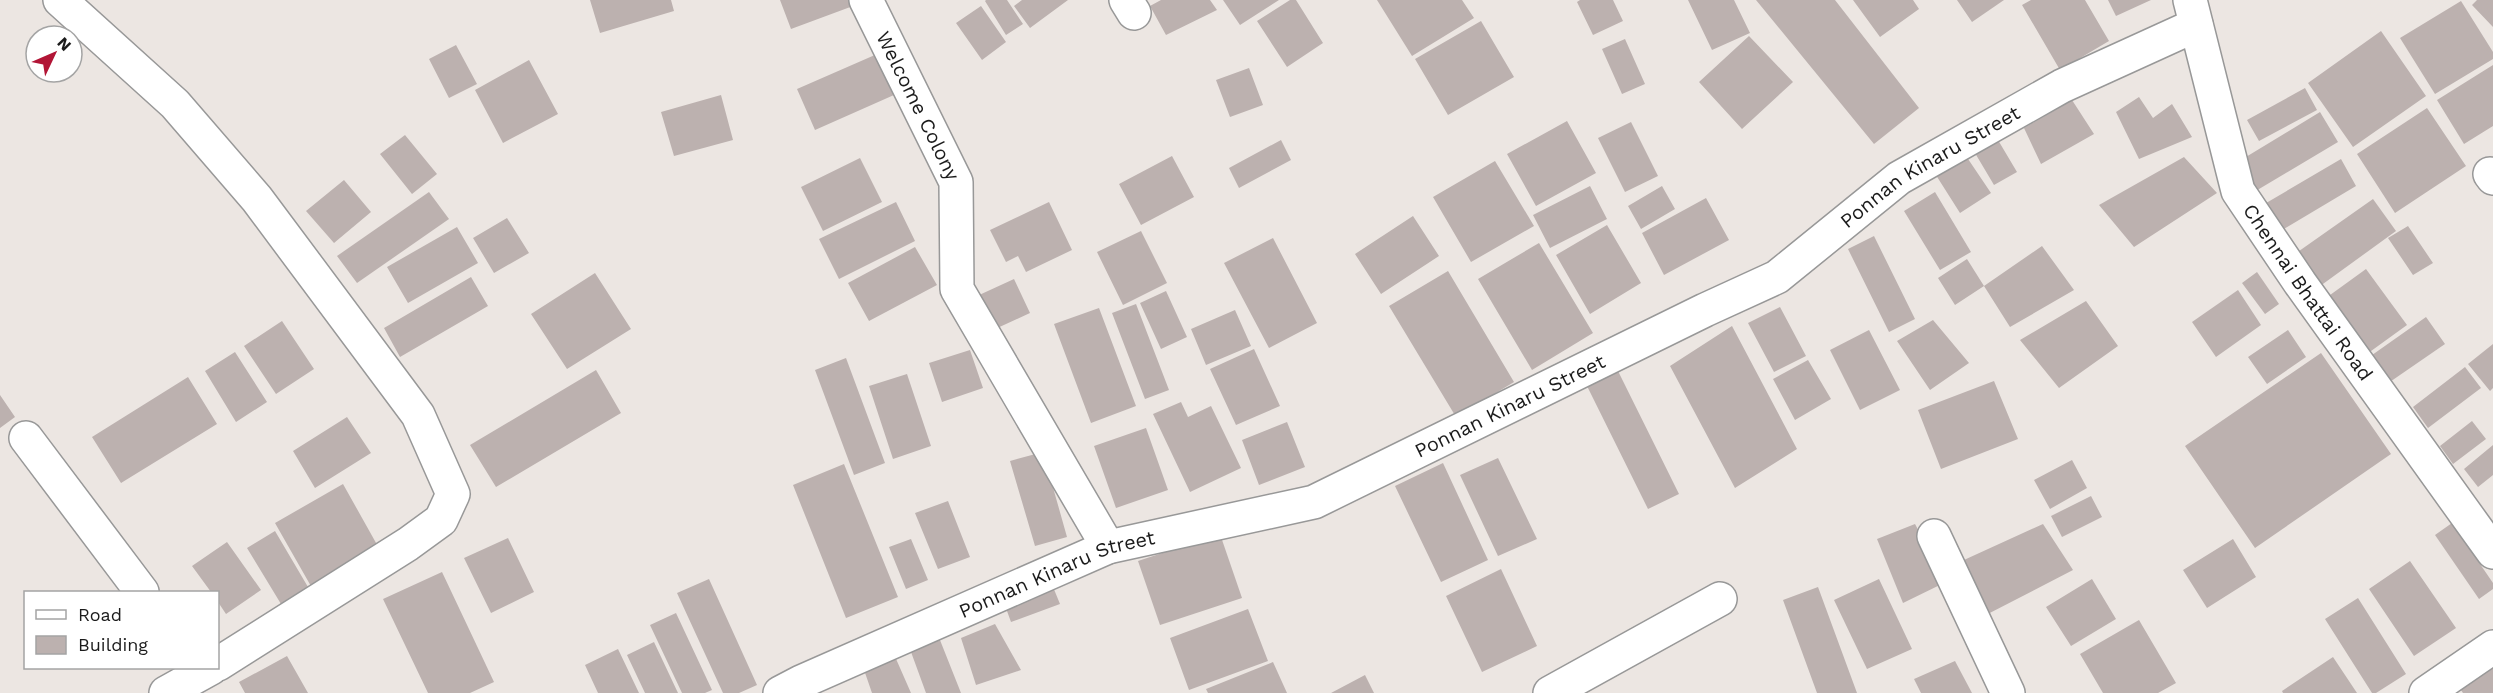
<svg xmlns="http://www.w3.org/2000/svg" width="2493" height="693" font-family="'Work Sans',sans-serif">
<style>
.building{fill:#bcb1af}
.lines{fill:none;stroke-linecap:round;stroke-linejoin:round}
.minor-casing{stroke:#989898;stroke-width:36}
.minor{stroke:#fff;stroke-width:33}
.labels{text-anchor:middle;stroke-width:6;stroke-linejoin:round;paint-order:stroke}
.street-label{font-size:20px;fill:#1b1b1b;stroke:#fff}
</style>
<rect width="100%" height="100%" fill="#ece6e2"/>
<path class="building" d="M590,0H671L674,11L600,33Z
M780,0H851L853,6L791,29Z
M986,0H1007L1023,24L1006,35L985,1Z
M1022,0H1068L1030,28L1014,6Z
M1161,0H1210L1217,10L1166,35L1150,6Z
M1223,0H1279L1240,25Z
M1290,0H1296L1323,43L1287,67L1257,21Z
M1377,0H1462L1474,18L1412,56Z
M1580,0H1613L1623,21L1593,35L1577,2Z
M1688,0H1734L1750,33L1712,50Z
M1756,0H1835L1919,108L1874,144Z
M1853,0H1913L1919,9L1880,37Z
M1957,0H2004L1972,22Z
M2031,0H2085L2109,41L2060,70L2022,5Z
M2108,0H2151L2116,16Z
M2477,0H2493V27L2472,5Z
M2461,1L2493,52V59L2435,94L2400,38Z
M981,6L1006,42L982,60L956,23Z
M1481,21L1514,77L1448,115L1415,59Z
M2381,31L2426,96L2353,147L2308,83Z
M1749,36L1793,82L1742,129L1699,82Z
M1625,39L1645,84L1622,94L1602,49Z
M456,45L477,84L449,98L429,59Z
M884,51L903,91L815,130L797,89Z
M529,60L558,114L503,143L475,90Z
M2493,65V126L2464,144L2437,100Z
M1249,68L1263,105L1230,117L1216,80Z
M2305,88L2317,110L2259,141L2247,120Z
M721,95L733,140L674,156L661,112Z
M2139,97L2153,118L2172,104L2192,137L2139,159L2116,112Z
M2072,100L2094,134L2041,164L2024,128Z
M2427,108L2466,166L2395,213L2357,154Z
M2320,112L2338,142L2254,192L2236,163Z
M1567,121L1596,173L1536,206L1507,154Z
M1631,122L1658,176L1625,192L1598,138Z
M405,135L437,174L412,194L380,154Z
M1995,135L2017,172L1994,185L1972,148Z
M1281,140L1291,160L1239,188L1229,168Z
M1964,153L1991,193L1960,213L1934,172Z
M1172,156L1194,197L1141,225L1119,184Z
M2184,157L2217,193L2134,247L2099,205Z
M860,158L882,202L823,231L801,187Z
M2341,159L2356,186L2277,233L2261,206Z
M1495,161L1534,226L1471,262L1433,197Z
M344,180L371,212L334,243L306,211Z
M1590,186L1607,219L1550,248L1533,215Z
M1662,186L1675,209L1641,229L1628,206Z
M429,192L449,219L357,283L337,256Z
M1935,192L1971,252L1940,270L1904,211Z
M1706,198L1729,240L1664,275L1642,233Z
M2373,199L2396,231L2316,289L2292,256Z
M896,202L915,241L839,279L819,239Z
M1049,202L1072,250L1026,272L1018,256L1006,262L990,230Z
M1413,216L1439,256L1381,294L1355,254Z
M507,218L529,253L494,273L473,238Z
M1607,225L1641,283L1590,314L1556,255Z
M2408,226L2433,263L2413,275L2388,238Z
M457,227L478,263L408,303L387,267Z
M1141,231L1167,283L1123,305L1097,252Z
M1874,236L1915,319L1889,332L1848,249Z
M1273,238L1317,323L1269,348L1224,263Z
M1539,243L1593,333L1532,370L1478,279Z
M2042,246L2074,290L2010,327L1984,286Z
M915,247L937,285L869,321L848,283Z
M1967,259L1984,286L1955,305L1938,278Z
M2366,269L2407,325L2360,359L2319,303Z
M1448,271L1514,382L1456,417L1389,306Z
M2257,272L2279,304L2265,314L2242,283Z
M595,273L631,329L567,369L531,314Z
M471,277L488,306L400,357L384,328Z
M1014,279L1030,313L993,330L977,296Z
M2238,290L2261,325L2216,357L2192,322Z
M1166,291L1187,337L1161,349L1140,303Z
M2086,301L2118,346L2059,388L2020,340Z
M1136,304L1169,390L1145,399L1112,313Z
M1780,307L1806,356L1774,372L1748,323Z
M1099,308L1136,406L1091,423L1054,324Z
M1235,310L1251,346L1206,365L1191,329Z
M2426,317L2445,344L2384,386L2365,360Z
M1933,320L1969,363L1930,390L1897,341Z
M282,321L314,369L276,394L244,346Z
M1732,326L1797,449L1735,488L1670,366Z
M1869,330L1900,390L1860,410L1830,350Z
M2288,330L2306,357L2267,384L2248,357Z
M2493,344V388L2490,391L2468,364Z
M1254,349L1280,406L1236,425L1210,369Z
M970,350L983,388L942,402L929,363Z
M235,352L267,402L236,422L205,371Z
M2321,353L2391,454L2255,548L2185,446Z
M846,358L885,463L854,475L815,370Z
M1808,360L1831,399L1795,420L1773,379Z
M2465,367L2481,388L2428,428L2413,407Z
M596,370L621,413L496,487L470,445Z
M1618,371L1679,494L1648,509L1587,386Z
M907,374L931,446L893,459L869,386Z
M188,377L217,424L121,483L92,437Z
M1994,381L2018,439L1941,469L1918,410Z
M0,395L15,417L0,428Z
M1181,402L1188,417L1211,406L1241,468L1190,492L1153,414Z
M347,417L371,453L315,488L293,451Z
M2472,421L2486,439L2453,464L2440,446Z
M1287,422L1305,467L1259,485L1242,440Z
M1146,428L1168,490L1116,508L1094,446Z
M2493,445V475L2478,487L2464,469Z
M1043,452L1067,537L1035,546L1010,461Z
M1498,458L1537,539L1498,556L1460,475Z
M2072,460L2087,488L2050,509L2034,480Z
M1443,463L1488,560L1441,582L1395,486Z
M844,464L898,597L846,618L793,485Z
M343,484L380,550L312,588L275,523Z
M2091,496L2102,517L2062,537L2051,516Z
M948,501L970,557L938,569L915,513Z
M2452,523L2493,583V589L2479,599L2435,535Z
M1915,524L1946,582L1903,603L1877,539Z
M2043,524L2073,570L1980,618L1953,565Z
M275,531L308,587L281,604L247,548Z
M1220,534L1242,598L1160,625L1138,561Z
M508,538L534,592L491,613L464,558Z
M911,539L928,580L906,589L889,547Z
M2233,539L2256,577L2207,608L2183,570Z
M227,542L261,590L226,614L218,602V592H211L192,566Z
M2410,561L2456,628L2414,656L2369,589Z
M1501,569L1537,646L1482,672L1446,596Z
M442,572L494,682L470,693H428L383,599Z
M709,579L757,685L739,693H723L677,593Z
M1879,579L1912,649L1867,669L1834,600Z
M2092,579L2116,619L2071,646L2046,607Z
M1051,582L1060,604L1011,622L1003,600Z
M1818,587L1857,693H1817L1783,600Z
M2358,598L2406,674L2376,693H2372L2325,619Z
M1248,609L1268,661L1189,690L1170,638Z
M676,613L712,690L705,693H682L650,625Z
M2139,620L2176,683L2158,693H2103L2080,654Z
M995,624L1021,670L976,685L961,638Z
M936,630L961,693H926L907,641Z
M654,642L678,693H645L627,655Z
M618,649L639,693H598L585,665Z
M893,652L911,693H872L862,664Z
M287,656L308,693H245L239,682Z
M2333,657L2357,693H2283L2282,691Z
M2493,657V693H2463L2456,683Z
M1955,661L1972,693H1921L1914,679Z
M1273,662L1287,693H1208L1206,689Z
M1365,675L1374,693H1331Z"/>
<g class="lines">
<g class="minor-casing">
<g id="minor">
<path d="M60,0L175,104L257,199L418,415L453,494L441,520L408,544L218,664"/>
<path id="s1" d="M866,0L956,182L957,289L1108,547"/>
<path d="M1126,0L1134,13"/>
<path id="s2" d="M2190,0L2238,191L2300,283L2493,552"/>
<path d="M2490,174L2493,178"/>
<path d="M26,438L142,592"/>
<path d="M1934,536L2008,693"/>
<path d="M166,693L211,668"/>
<path id="s3" d="M780,693L801,682L1108,547L1314,502L1705,310L1777,277L1899,178L2062,86L2196,25"/>
<path d="M1550,693L1720,599"/>
<path d="M2426,693L2493,647"/>
</g>
</g>
<use href="#minor" class="minor"/>
</g>
<g class="labels">
<g class="street-label">
<text dy="7" stroke="none"><textPath href="#s1" startOffset="118">Welcome Colony</textPath></text>
<text dy="7" stroke="none"><textPath href="#s3" startOffset="1274">Ponnan Kinaru Street</textPath></text>
<text dy="7" stroke="none"><textPath href="#s2" startOffset="320">Chennai Bhattai Road</textPath></text>
<text dy="7" stroke="none"><textPath href="#s3" startOffset="788">Ponnan Kinaru Street</textPath></text>
<text dy="7" stroke="none"><textPath href="#s3" startOffset="302">Ponnan Kinaru Street</textPath></text>
</g>
</g>
<rect x="24" y="591" width="195" height="78" fill="#ffffff" stroke="#a4a4a4" stroke-width="1.5"/>
<rect x="36" y="610" width="30" height="9" fill="#ffffff" stroke="#a4a4a4" stroke-width="1.5"/>
<text x="78" y="621" font-size="18" fill="#1b1b1b">Road</text>
<rect x="36" y="636" width="30" height="18" fill="#bcb1af" stroke="#a4a4a4" stroke-width="1.5"/>
<text x="78" y="651" font-size="18" fill="#1b1b1b">Building</text>
<g transform="translate(54 54) rotate(46)"><circle r="28" fill="#ffffff" stroke="#a4a4a4" stroke-width="1.5"/>
<path d="M0-4.5L10 22L0 15L-10 22Z" fill="#b21536"/>
<text y="-9" font-size="16" font-weight="bold" text-anchor="middle" fill="#1b1b1b">N</text>
</g>
</svg>
